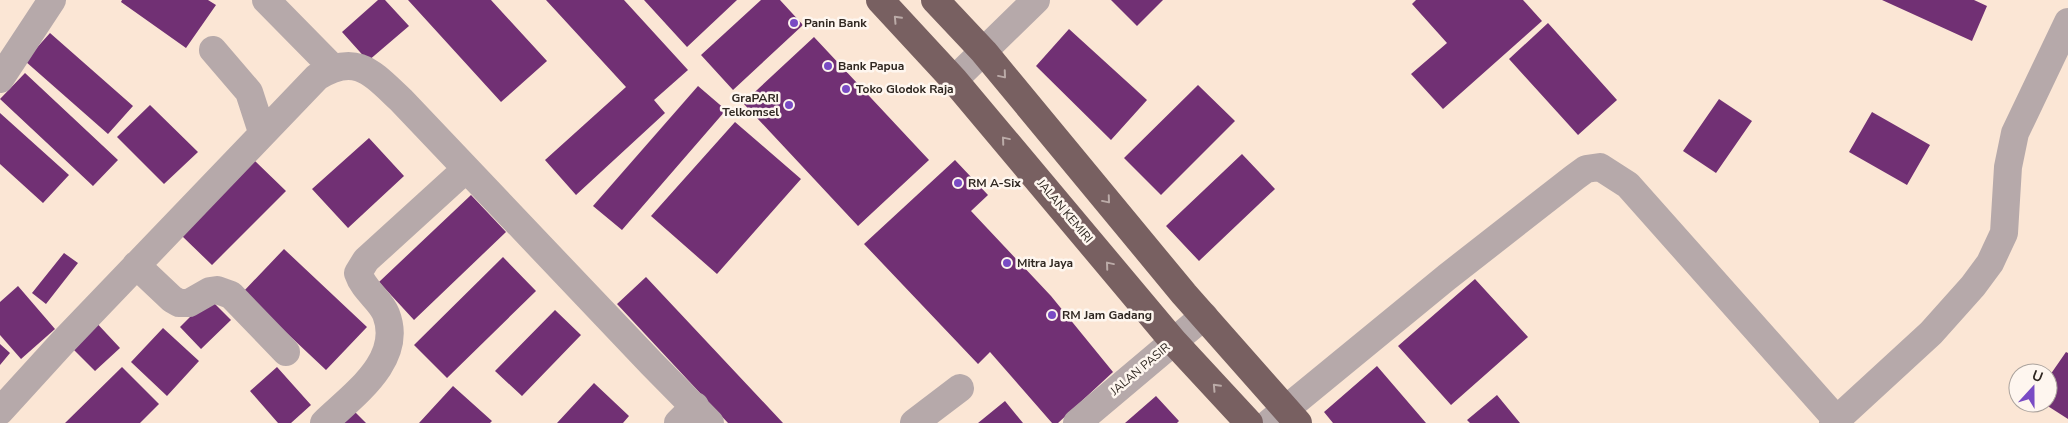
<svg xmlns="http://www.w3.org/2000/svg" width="2068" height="423" font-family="'Nunito Sans',sans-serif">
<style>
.building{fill:#713074}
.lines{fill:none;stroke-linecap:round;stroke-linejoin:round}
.minor{stroke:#b6a9aa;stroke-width:28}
.highway{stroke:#786061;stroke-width:28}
.oneway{stroke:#bbaba8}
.poi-dot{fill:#794bc4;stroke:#fef6ef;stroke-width:2}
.labels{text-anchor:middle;stroke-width:5;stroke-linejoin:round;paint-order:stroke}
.poi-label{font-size:12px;font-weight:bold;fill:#2f2721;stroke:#fef6ef;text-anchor:start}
.street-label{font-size:12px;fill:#2f2721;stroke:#fef6ef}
</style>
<rect width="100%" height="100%" fill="#fbe6d5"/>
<path class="building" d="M122,0H208L216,5L186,48L121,2Z
M378,0H385L409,26L368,61L342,32Z
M408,0H491L547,61L501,102Z
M546,0H624L688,70L654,100L665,113L576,195L545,160L626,87Z
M644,0H737L687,47Z
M761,0H780L803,25L733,90L701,55Z
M1111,0H1163L1137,26Z
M1416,0H1523L1542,21L1443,109L1411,74L1447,43L1412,4Z
M1882,0H1974L1987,6L1972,41Z
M1548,23L1617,100L1578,135L1509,59Z
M1069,29L1147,100L1111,140L1036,66Z
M50,33L133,106L108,134L25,61Z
M814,37L929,160L858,226L743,103Z
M25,73L118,160L93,186L0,99Z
M1198,85L1235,121L1161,195L1124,158Z
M698,86L726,110L622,230L593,206Z
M1719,99L1752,121L1716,173L1683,151Z
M150,105L198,152L164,184L117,137Z
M1872,112L1930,145L1907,185L1849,152Z
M0,113L69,175L43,203L0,164Z
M735,122L801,179L717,274L651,216Z
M369,138L404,176L348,228L312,189Z
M1242,154L1275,189L1199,261L1166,226Z
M955,160L988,195L971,211L1051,296L1113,372L1058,423H1052L990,352L978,364L864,244Z
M255,161L286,191L212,265L182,236Z
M471,195L506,232L414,320L379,282Z
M284,249L367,327L326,370L243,292Z
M64,253L78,263L46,304L32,293Z
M503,257L536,291L447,378L414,345Z
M646,277L783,423H728L617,304Z
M1475,279L1528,337L1451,405L1398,346Z
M18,286L55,329L21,359L0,335V302Z
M209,298L231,320L201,349L180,327Z
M555,310L581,335L522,396L495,371Z
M92,318L120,348L95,371L67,343Z
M163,328L199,361L167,396L131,362Z
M0,344L10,353L0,365Z
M2066,352L2068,353V419L2043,403H2048V378Z
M1377,366L1426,423H1333L1324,412Z
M122,367L159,404L140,423H65Z
M277,367L311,405L291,423H278L250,391Z
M594,383L629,416L623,423H557Z
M453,386L492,421L490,423H419Z
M1497,395L1520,423H1470L1467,420Z
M1156,396L1179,421L1177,423H1125Z
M1005,401L1023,423H978Z
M348,405L366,423H329Z"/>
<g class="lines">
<path class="minor" d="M266,0L332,67
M213,50L249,92L262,132
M0,79L52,0
M954,80L1036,0
M136,265L172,299L179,303H189L210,291L217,290L231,295L286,352
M0,411L63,342L317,77C356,52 372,73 401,100L652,364L710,423
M324,423C353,395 404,360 386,314C380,299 364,291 358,273L366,260L466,169
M678,423L695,406
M914,423L960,388
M1077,423L1204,316
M1269,423L1447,277L1575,177L1586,169L1600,167L1628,185L1837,420
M1833,423L1931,333L1973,286L1990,263L2004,233L2008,167L2015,133L2068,22"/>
<path class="highway" d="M880,0L954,80L1173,341L1249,423
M935,0L984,52L1184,294L1298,423"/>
</g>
<defs><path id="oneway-chevron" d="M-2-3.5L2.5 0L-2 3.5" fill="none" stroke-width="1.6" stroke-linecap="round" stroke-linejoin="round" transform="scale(1.25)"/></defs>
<g class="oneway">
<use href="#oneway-chevron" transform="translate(897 19) rotate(-133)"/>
<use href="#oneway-chevron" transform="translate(1003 75) rotate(50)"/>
<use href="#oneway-chevron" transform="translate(1005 140) rotate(-130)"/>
<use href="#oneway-chevron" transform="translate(1107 200) rotate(50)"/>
<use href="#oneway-chevron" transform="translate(1109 265) rotate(-130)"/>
<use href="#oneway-chevron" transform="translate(1216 387) rotate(-133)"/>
</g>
<g class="poi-dot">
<circle cx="794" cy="23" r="5"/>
<circle cx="828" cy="66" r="5"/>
<circle cx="846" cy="89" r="5"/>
<circle cx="789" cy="105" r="5"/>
<circle cx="958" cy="183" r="5"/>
<circle cx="1007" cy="263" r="5"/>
<circle cx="1052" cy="315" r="5"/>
</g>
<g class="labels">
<g class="poi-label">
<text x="804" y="27">Panin Bank</text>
<text x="838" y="70">Bank Papua</text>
<text x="856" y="93">Toko Glodok Raja</text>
<text x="779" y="102" text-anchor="end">GraPARI<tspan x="779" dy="14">Telkomsel</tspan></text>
<text x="968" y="187">RM A-Six</text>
<text x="1017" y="267">Mitra Jaya</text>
<text x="1062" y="319">RM Jam Gadang</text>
</g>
<g class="street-label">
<text transform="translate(1065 211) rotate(50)" y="4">JALAN KEMIRI</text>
<text transform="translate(1140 369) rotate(-40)" y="4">JALAN PASIR</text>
</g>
</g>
<g transform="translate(2033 388) rotate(21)"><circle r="24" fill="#fef6ef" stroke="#aba39d"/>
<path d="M0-4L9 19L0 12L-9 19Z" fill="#794bc4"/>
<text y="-8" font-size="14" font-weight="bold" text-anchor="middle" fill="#2f2721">U</text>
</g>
</svg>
